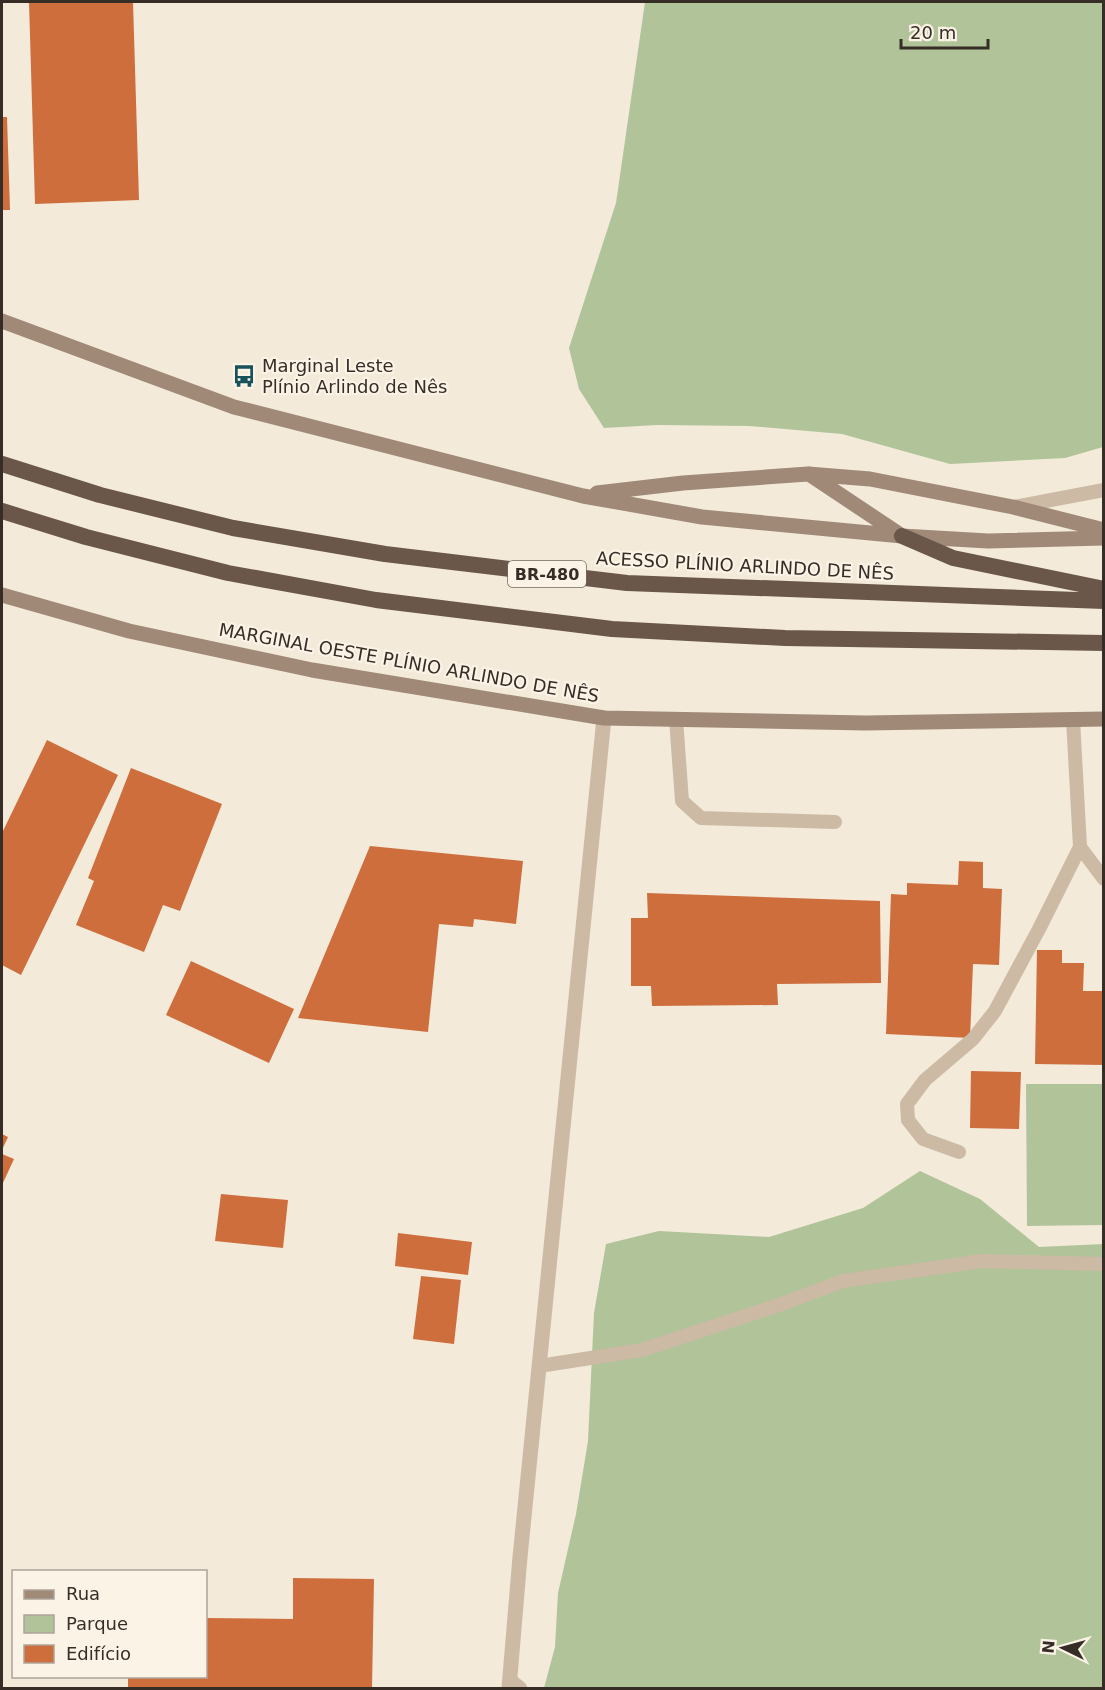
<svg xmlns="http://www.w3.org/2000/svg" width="1105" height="1690" font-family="'DejaVu Sans',sans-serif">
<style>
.green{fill:#b1c399}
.building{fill:#ce6e3d}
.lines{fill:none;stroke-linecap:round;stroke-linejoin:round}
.service{stroke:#ccbaa5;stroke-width:14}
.tertiary{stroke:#ccbaa5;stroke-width:15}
.secondary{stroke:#a08976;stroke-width:15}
.trunk{stroke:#6a574a;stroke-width:16}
.labels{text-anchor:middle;stroke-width:4.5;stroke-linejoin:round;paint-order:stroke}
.shield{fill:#fbf3e6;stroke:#726860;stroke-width:1.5}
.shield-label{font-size:16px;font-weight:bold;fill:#372d27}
.poi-label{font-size:18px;fill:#372d27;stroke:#fbf3e6;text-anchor:start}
.street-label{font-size:18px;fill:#372d27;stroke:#fbf3e6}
</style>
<rect width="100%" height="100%" fill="#f3eada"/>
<path class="green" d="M645,2H1103V447L1065,458L950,464L842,434L749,426L657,425L604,428L579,389L569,348L616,203Z
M1026,1084H1103V1225L1027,1226Z
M920,1171L980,1199L1039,1247L1103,1244V1688H544L555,1647L558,1593L576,1514L588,1441L594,1313L606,1244L659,1231L769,1237L863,1208Z"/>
<path class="building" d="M29,2H133L139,200L35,204Z
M2,117H7L10,210H2Z
M47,740L118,775L21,975L2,965V833Z
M131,768L222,804L180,911L163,905L144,952L76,925L94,881L88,878Z
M370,846L523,861L516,924L474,919L473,927L439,924L428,1032L298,1018Z
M959,861L983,862V888L1002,889L999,965L973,964L970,1038L886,1034L891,894L907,895V883L958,885Z
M647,893L880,901L881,983L777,984L778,1005L652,1006L651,986H631V918H648Z
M1037,950H1062V963H1084L1083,991H1104V1065L1035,1064Z
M191,961L294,1009L269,1063L166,1015Z
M971,1071L1021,1072L1019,1129L970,1128Z
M2,1134L8,1137L2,1150Z
M2,1154L14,1159L2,1185Z
M221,1194L288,1200L283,1248L215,1241Z
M398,1233L472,1242L468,1275L395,1266Z
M421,1276L461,1280L454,1344L413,1339Z
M293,1578L374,1579L372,1688H128V1676H206V1618L293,1619Z"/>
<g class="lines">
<path class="service" d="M1014,507L1104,490
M676,719L682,801L701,818L835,822
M1073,719L1080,847L1104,879
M959,1152L923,1139L908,1120L907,1104L925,1080L973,1039L995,1011L1039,929L1080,847
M539,1366L642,1350L779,1305L843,1281L982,1261L1104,1264
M510,1680L520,1688"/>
<path class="tertiary" d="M509,1688L520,1557L604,718"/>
<path class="secondary" d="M2,321L234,407L583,496L702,517L902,536L988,541L1104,538
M809,474L899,534
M597,493L683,483L808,474L870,479L1013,507L1104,530
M2,595L129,631L312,670L604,718L866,723L1104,719"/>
<path class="trunk" d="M2,464L100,495L233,528L385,554L627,583L1104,601
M2,511L86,537L228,573L376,600L612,629L785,638L1104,643
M902,536L953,558L1104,589"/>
</g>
<defs>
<g id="bus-bare" transform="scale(1.8)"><path d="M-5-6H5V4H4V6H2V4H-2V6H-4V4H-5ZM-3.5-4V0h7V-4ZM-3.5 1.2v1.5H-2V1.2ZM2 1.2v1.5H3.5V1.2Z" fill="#19515b" stroke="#fbf3e6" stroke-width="2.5" paint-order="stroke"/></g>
</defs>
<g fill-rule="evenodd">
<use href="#bus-bare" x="244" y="376"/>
</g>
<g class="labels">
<rect class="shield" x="508" y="561" width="78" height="26" rx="4.5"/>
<g class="shield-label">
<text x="547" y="580">BR-480</text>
</g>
<g class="poi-label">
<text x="262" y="372">Marginal Leste<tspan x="262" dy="21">Plínio Arlindo de Nês</tspan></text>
</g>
<g class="street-label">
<text transform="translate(745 566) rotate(3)" y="6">ACESSO PLÍNIO ARLINDO DE NÊS</text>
<text transform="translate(409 663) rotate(10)" y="6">MARGINAL OESTE PLÍNIO ARLINDO DE NÊS</text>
</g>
</g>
<rect width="1105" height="1690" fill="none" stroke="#372d27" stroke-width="6"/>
<rect x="12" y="1570" width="195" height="108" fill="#fbf3e6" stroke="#ada49a" stroke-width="1.5"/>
<rect x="24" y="1590" width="30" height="9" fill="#a08976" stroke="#ada49a" stroke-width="1.5"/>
<text x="66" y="1600" font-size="18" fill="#372d27">Rua</text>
<rect x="24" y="1615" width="30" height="18" fill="#b1c399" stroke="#ada49a" stroke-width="1.5"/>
<text x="66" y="1630" font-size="18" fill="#372d27">Parque</text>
<rect x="24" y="1645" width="30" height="18" fill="#ce6e3d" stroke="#ada49a" stroke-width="1.5"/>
<text x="66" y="1660" font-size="18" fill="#372d27">Edifício</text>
<g transform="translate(1063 1648) rotate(275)" stroke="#fbf3e6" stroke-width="4.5" paint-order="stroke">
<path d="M0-4.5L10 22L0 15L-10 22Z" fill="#372d27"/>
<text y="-9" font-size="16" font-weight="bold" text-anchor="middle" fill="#372d27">N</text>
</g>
<path d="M901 39v9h87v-9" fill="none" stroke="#372d27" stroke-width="3"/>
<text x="910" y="39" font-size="18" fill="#372d27" stroke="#fbf3e6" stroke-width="4.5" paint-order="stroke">20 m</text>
</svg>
